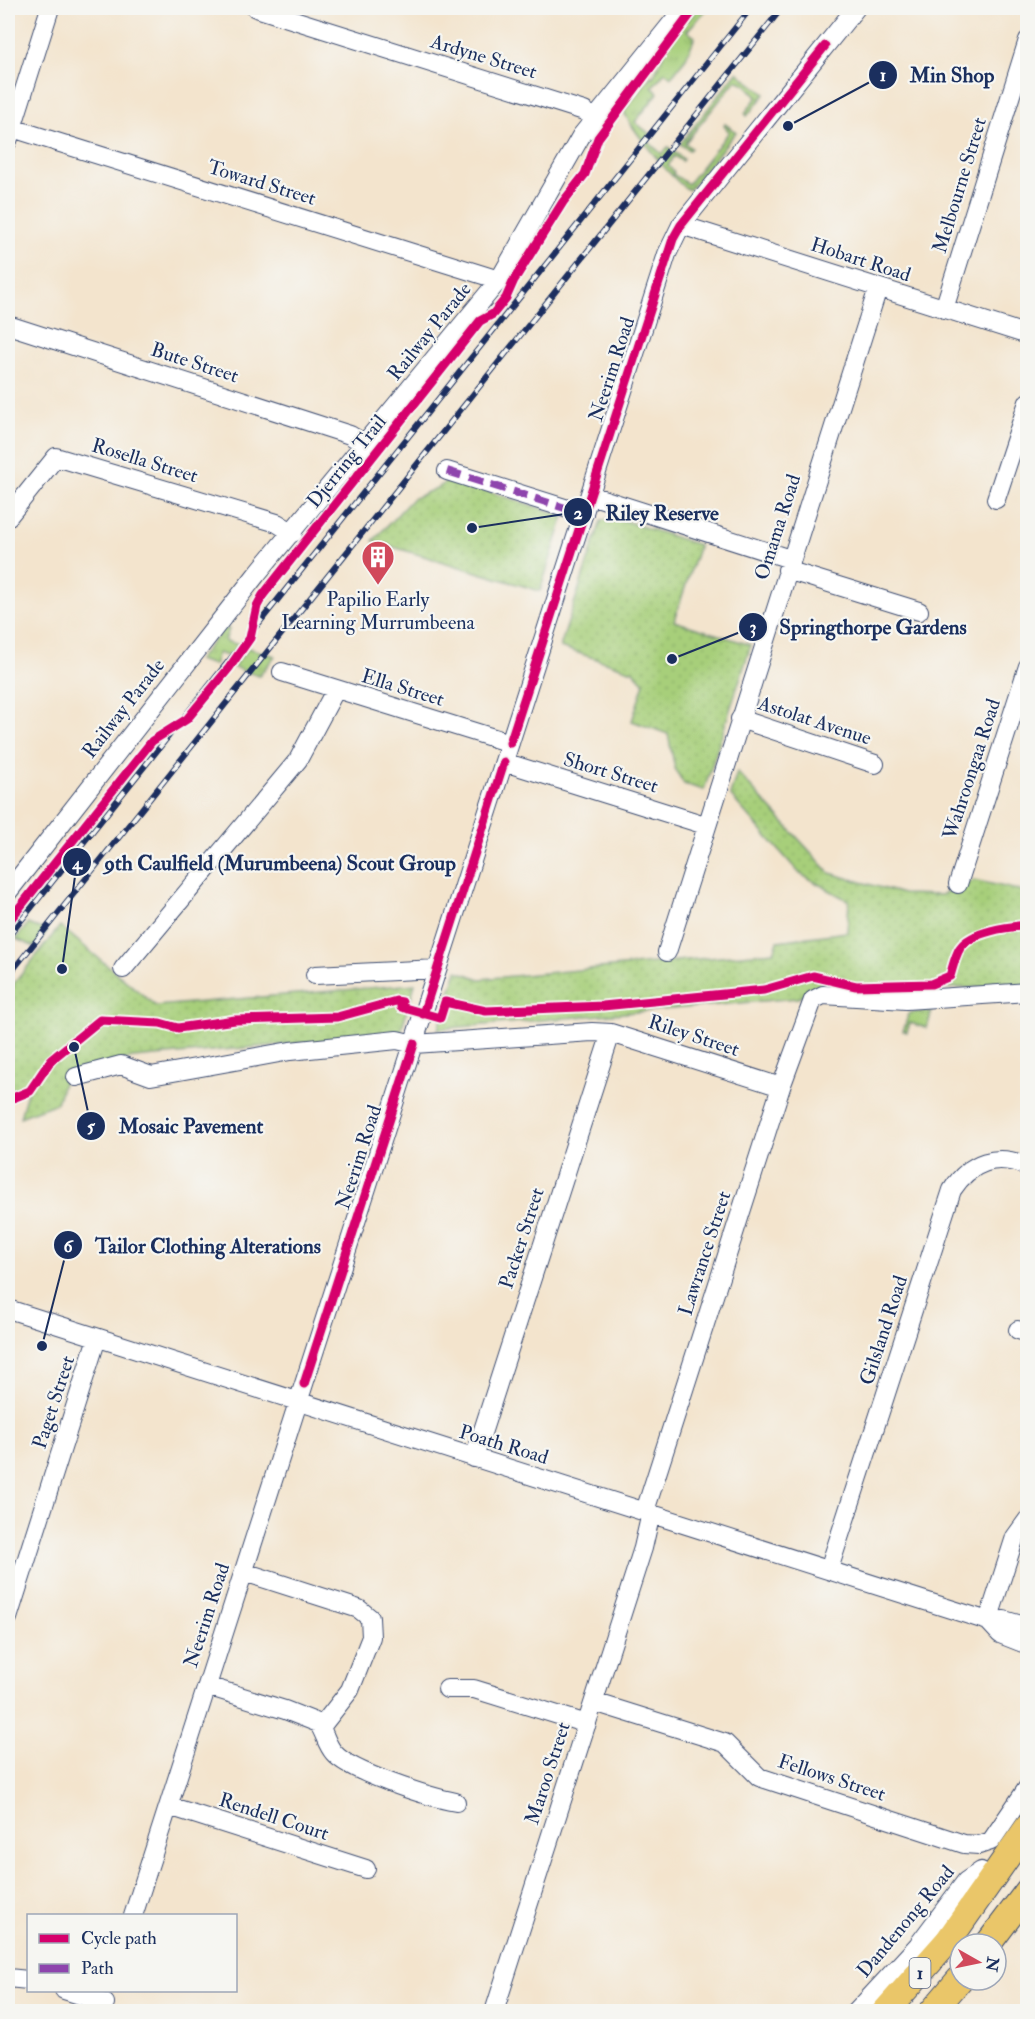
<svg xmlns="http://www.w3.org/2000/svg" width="1035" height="2019" font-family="'IM FELL Double Pica',serif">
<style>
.grass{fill:url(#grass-tufts);stroke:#617f6c;stroke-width:1.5}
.park{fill:url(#park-dots);stroke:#617f6c;stroke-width:1.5}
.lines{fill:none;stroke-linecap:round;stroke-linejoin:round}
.minor-casing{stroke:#3b4a6f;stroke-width:20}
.highway-casing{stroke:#3b4a6f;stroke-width:28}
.minor{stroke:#fff;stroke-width:18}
.highway{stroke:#eac669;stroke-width:26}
.rail-casing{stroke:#1b2f5e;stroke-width:6}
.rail{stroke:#f6f6f2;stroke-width:4;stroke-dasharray:11;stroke-linecap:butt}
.quiet{stroke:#8e44ad;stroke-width:8;stroke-dasharray:15 8;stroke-linecap:butt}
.cycleway-casing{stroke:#f6f6f2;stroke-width:13}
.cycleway{stroke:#d6006c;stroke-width:9}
.labels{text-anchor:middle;stroke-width:4.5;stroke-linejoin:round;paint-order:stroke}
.shield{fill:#f6f6f2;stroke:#5d6b8a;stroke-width:1.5}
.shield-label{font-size:18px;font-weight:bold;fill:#1b2f5e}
.street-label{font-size:20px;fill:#1b2f5e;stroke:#f6f6f2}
.poi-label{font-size:20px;fill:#1b2f5e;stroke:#f6f6f2}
.leader{fill:none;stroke:#1b2f5e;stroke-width:2}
.callout-dot{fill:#1b2f5e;stroke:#f6f6f2;stroke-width:2}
.mark-label{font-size:18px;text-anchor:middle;font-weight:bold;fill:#fff}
.callout-label{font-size:21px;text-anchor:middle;font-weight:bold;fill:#1b2f5e;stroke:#f6f6f2;stroke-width:4.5;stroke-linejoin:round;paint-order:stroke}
</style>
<defs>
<pattern id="grass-tufts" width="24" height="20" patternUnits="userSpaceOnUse" patternTransform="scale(1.5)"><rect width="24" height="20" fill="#a7cf7a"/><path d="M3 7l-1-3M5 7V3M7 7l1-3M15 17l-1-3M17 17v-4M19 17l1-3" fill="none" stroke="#8fb26c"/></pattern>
<pattern id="park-dots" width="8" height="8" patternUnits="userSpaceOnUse" patternTransform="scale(1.5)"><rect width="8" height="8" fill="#a7cf7a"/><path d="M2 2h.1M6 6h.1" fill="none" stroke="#8fb26c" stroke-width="1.8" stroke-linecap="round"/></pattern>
</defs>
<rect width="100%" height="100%" fill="#f6f6f2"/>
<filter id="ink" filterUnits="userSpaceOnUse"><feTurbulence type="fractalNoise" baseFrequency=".0167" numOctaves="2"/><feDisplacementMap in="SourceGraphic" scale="12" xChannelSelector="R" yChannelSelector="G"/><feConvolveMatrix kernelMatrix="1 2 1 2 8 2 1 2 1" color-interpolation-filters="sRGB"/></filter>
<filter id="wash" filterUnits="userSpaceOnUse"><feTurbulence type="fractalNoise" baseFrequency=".008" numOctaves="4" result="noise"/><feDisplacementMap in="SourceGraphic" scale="24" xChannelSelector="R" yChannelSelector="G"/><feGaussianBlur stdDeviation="1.35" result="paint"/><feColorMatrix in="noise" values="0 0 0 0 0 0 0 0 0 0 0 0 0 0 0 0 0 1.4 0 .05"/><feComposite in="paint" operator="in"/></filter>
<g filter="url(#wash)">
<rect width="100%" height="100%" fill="#f3e4cd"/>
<path class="grass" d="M698,8H708L687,31L695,37L686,58L671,77L665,72L652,87L658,93L635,122L651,135L647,141L662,154L668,147L683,159L682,161L674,156L668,166L674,172L673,174L688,184L729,132L724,126L725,124L736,132L689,190C675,184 629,126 624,111L651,76L653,77L667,47Z
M658,54L589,148L583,144Z
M737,72L765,94L747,116L745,113L757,97L745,84L736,80L685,143L691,148L689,150L680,144Z
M224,628L229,629L225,641L243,646L233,658L218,653L214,665L198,660Z
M248,648L275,656L259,676L233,667Z
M28,924L48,931L35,947L16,939Z
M932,1011L927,1028L910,1023L907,1032L903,1031L909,1013Z"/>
<path class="park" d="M450,479L564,516L540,591L373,541L412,499L439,487Z
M613,517L699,545L674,621L751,645L704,790L684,784L675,769L668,734L632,721L644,683L633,671L560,647L601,521Z
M737,772L830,873L903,894L941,895L974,880L1027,892V986L811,992L798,998L438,1029L457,971L480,979L774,952L778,941L847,932L849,901L800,874L730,795Z
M60,926L156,1006L415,984L400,1034L133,1058L66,1073L57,1103L20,1117L29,1086L8,1090V991Z"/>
</g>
<g filter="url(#ink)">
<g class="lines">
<g class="minor-casing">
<path id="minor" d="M256,8L584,111L595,118
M12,128L499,280
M8,141L50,8
M681,225L1028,335
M944,309L1028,40
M8,325L350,435L366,445
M447,471L584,514
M590,495L790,559
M996,499L1028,402
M8,517L56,457L277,523L293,533
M787,570L919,611
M282,672L510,743
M740,719L875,764
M504,762L705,825
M958,884L1028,666
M8,892L256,575L499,280L581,136L684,8
M667,952L878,288
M123,969L298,760L336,689
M315,975L437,969
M76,1077L121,1065L151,1076L290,1051L397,1040L414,1044L592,1032L611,1033L781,1087
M8,1309L988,1621L1004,1620L1028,1627
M1018,1330L1028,1333
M474,1458L611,1033
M645,1511L781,1087L813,1000L823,995L906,1000L1028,992
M829,1569L952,1190C970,1162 997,1152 1028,1167
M244,1572L359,1609L370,1618L371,1637L350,1690L321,1727
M8,1618L97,1338
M988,1621L1015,1537L1028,1519
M988,1621L1000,1634L1028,1645
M207,1686L285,1710L318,1723C325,1733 326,1744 334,1753C350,1772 429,1797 456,1802
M447,1689H474L587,1724
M594,1702L725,1743L759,1777L964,1844L979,1845L991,1841L1028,1787
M169,1806L366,1869
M133,1916L667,254L681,225L856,8
M8,1978L28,1980
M64,1990L105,2003
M494,2012L643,1548L651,1513
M856,2012L918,1945L966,1881L981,1871L993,1878"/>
</g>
<g class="highway-casing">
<path id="highway" d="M988,1944L1028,1891
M885,2012L948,1941L1028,1827
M932,2012L960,1979"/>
</g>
<use href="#minor" class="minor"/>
<use href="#highway" class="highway"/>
<g class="rail-casing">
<path id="rail" d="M8,937L751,8
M8,976L782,8"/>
</g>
<use href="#rail" class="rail"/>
<path class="quiet" d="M447,471L584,514"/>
<g class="cycleway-casing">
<path id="cycleway" d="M510,743L673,239L681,225L825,46
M8,922L152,741L187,719L229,668L250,638L257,606L263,595L480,321L493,314L506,298L514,280L563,202L585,174L598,138L695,8
M423,1014L504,762
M8,1100L30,1091L51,1060L100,1020L160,1023L178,1028L235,1020L337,1017L396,1001L402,1002L401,1007L440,1018L445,1002L486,1011L603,1006L764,990L813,976L856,986L931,984L950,976C953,967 955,956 960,948C972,931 1008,927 1028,925
M304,1384L414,1044"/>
</g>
<use href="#cycleway" class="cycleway"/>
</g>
</g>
<defs>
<g id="building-pin" transform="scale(1.725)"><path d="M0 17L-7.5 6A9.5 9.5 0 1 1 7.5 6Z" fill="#d1495b" stroke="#f6f6f2"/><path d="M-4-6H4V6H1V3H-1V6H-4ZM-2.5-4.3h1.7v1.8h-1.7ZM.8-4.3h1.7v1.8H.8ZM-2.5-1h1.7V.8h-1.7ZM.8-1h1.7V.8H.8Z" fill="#fff"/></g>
</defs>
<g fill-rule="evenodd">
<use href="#building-pin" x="378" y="557"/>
</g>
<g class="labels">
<rect class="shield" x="909.5" y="1958" width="21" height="30" rx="4.5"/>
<g class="shield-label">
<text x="920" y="1979">1</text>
</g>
<g class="street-label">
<text transform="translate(484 56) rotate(17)" y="7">Ardyne Street</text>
<text transform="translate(262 182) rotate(17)" y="7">Toward Street</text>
<text transform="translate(959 185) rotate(-73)" y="7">Melbourne Street</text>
<text transform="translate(861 259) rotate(18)" y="7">Hobart Road</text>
<text transform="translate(429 331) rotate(-51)" y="7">Railway Parade</text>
<text transform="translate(195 362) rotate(18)" y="7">Bute Street</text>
<text transform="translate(611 369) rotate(-72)" y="7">Neerim Road</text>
<text transform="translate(145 460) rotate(17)" y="7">Rosella Street</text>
<text transform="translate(346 461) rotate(-51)" y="7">Djerring Trail</text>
<text transform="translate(777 527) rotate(-72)" y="7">Omama Road</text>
<text transform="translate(403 687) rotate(17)" y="7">Ella Street</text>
<text transform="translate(123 708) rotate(-52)" y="7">Railway Parade</text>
<text transform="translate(815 720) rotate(18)" y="7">Astolat Avenue</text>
<text transform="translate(971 769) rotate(-72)" y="7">Wahroongaa Road</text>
<text transform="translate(611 772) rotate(17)" y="7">Short Street</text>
<text transform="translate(694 1035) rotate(18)" y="7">Riley Street</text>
<text transform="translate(358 1157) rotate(-72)" y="7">Neerim Road</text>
<text transform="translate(521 1238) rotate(-72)" y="7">Packer Street</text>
<text transform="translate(704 1253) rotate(-72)" y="7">Lawrance Street</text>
<text transform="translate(883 1330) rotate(-72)" y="7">Gilsland Road</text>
<text transform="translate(53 1402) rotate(-72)" y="7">Paget Street</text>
<text transform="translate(504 1444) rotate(17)" y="7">Poath Road</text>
<text transform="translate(206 1615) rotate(-72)" y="7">Neerim Road</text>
<text transform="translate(547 1773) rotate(-72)" y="7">Maroo Street</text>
<text transform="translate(832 1777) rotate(18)" y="7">Fellows Street</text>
<text transform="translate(274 1816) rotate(18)" y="7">Rendell Court</text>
<text transform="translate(905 1921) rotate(-50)" y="7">Dandenong Road</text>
</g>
<g class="poi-label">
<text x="378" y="606">Papilio Early<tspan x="378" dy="23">Learning Murrumbeena</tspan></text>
</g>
</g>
<path class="leader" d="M788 126L883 75M472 528L578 512M672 659L753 627M62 969L77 862M74 1047L91 1126M42 1346L68 1245"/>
<g class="callout-dot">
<circle cx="788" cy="126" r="6"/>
<circle cx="472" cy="528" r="6"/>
<circle cx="672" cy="659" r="6"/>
<circle cx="62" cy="969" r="6"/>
<circle cx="74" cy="1047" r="6"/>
<circle cx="42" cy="1346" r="6"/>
<circle cx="883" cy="75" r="15"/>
<circle cx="578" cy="512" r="15"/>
<circle cx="753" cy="627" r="15"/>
<circle cx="77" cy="862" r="15"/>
<circle cx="91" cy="1126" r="15"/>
<circle cx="68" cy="1245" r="15"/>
</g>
<g class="mark-label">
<text x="883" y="81">1</text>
<text x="578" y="519">2</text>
<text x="753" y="633">3</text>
<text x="77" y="869">4</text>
<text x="91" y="1132">5</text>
<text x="68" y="1252">6</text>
</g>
<g class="callout-label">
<text x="952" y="82">Min Shop</text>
<text x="662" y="520">Riley Reserve</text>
<text x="873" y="634">Springthorpe Gardens</text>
<text x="280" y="870">9th Caulfield (Murumbeena) Scout Group</text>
<text x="191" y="1133">Mosaic Pavement</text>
<text x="208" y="1253">Tailor Clothing Alterations</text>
</g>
<rect width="1035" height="2019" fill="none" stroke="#f6f6f2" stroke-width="30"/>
<rect x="27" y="1914" width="210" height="78" fill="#f6f6f2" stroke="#9ea6b7" stroke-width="1.5"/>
<rect x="39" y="1934" width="30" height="9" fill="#d6006c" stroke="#9ea6b7" stroke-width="1.5"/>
<text x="81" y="1944" font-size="18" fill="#1b2f5e">Cycle path</text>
<rect x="39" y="1964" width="30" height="9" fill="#8e44ad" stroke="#9ea6b7" stroke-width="1.5"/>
<text x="81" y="1974" font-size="18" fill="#1b2f5e">Path</text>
<g transform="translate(978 1962) rotate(99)"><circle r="28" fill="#f6f6f2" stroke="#9ea6b7" stroke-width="1.5"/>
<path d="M0-4.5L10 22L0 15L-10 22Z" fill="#d1495b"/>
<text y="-9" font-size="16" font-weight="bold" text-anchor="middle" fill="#1b2f5e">N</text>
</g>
</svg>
